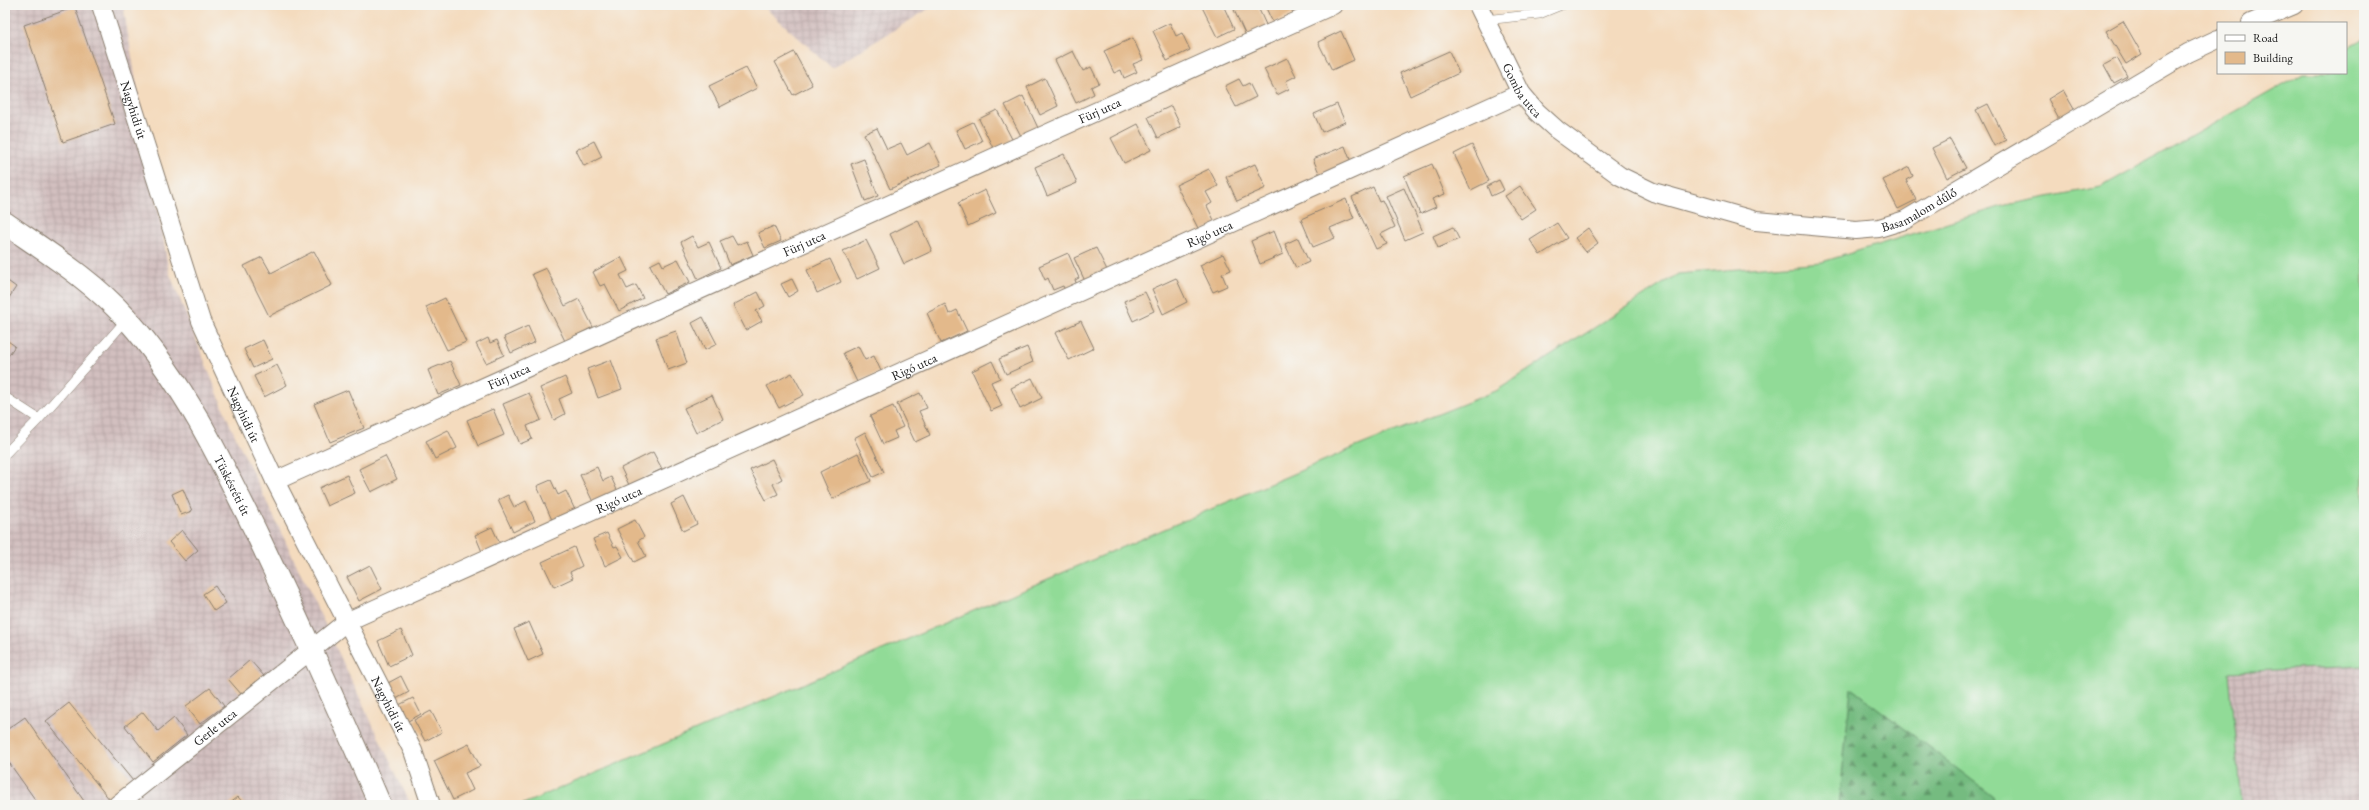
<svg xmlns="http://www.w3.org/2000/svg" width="2369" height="810" font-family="'EB Garamond',serif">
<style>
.industrial{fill:url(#industrial-grid)}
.grass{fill:#91db97;stroke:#567c5a}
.forest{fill:url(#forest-firs);stroke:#486c4e}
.building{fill:#e3b98b}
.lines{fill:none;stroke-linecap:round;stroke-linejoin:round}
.service-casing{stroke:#887c6d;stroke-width:10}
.minor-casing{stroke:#887c6d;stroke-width:20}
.tertiary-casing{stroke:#887c6d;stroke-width:24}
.service{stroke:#fff;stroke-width:9}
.minor{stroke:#fff;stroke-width:18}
.tertiary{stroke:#fff;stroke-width:22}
.labels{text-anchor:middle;stroke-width:3.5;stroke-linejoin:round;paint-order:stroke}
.street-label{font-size:13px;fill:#1c1c1c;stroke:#f6f6f2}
</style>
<defs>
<pattern id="industrial-grid" width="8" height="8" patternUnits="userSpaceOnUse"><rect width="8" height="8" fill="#d2bfbf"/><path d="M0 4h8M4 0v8" fill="none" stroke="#b4a4a4"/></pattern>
<pattern id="forest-firs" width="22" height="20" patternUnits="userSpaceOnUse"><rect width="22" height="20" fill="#74bb80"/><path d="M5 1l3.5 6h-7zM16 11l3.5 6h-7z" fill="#5e9768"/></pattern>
</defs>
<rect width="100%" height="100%" fill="#f6f6f2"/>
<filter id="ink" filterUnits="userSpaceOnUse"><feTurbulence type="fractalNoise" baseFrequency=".025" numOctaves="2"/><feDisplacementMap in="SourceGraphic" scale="8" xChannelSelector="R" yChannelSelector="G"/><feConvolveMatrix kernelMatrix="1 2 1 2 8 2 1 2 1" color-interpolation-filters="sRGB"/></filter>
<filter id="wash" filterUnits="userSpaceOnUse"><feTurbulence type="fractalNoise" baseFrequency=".012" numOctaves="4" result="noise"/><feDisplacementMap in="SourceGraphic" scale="16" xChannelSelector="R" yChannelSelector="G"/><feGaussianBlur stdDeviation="0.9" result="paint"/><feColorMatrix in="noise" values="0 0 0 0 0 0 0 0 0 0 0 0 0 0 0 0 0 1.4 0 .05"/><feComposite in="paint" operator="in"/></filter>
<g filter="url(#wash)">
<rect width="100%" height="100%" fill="#f4dbbe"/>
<path class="industrial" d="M5,5H123L169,272L231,427L411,805H5Z
M762,5H935L832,68Z
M2364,666V805H2241L2229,672Z"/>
<path class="grass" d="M2364,39V666L2229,672L2241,805H521L1351,449L1496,391L1678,274L1822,262L2006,205L2101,187L2304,73H2346V49Z"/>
<path class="forest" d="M1851,688L1993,796L1995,805H1839Z"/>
<g id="blocks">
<path class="building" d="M1201,5H1223L1234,29L1217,37Z
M1245,5H1257L1267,27L1246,36L1234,10Z
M1272,5H1289L1293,13L1273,23L1266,8Z
M2252,5H2262L2254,9Z
M75,7L115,124L63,142L24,25Z
M2123,21L2142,54L2126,64L2106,31Z
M1170,23L1176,36L1182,33L1190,50L1167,61L1153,31Z
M1341,31L1354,60L1332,70L1318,42Z
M1133,38L1143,60L1133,64L1137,72L1124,78L1121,70L1114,73L1104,51Z
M1073,51L1083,71L1091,67L1099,83L1091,87L1094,94L1076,103L1055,60Z
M1449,51L1459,73L1410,96L1400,73Z
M794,52L812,85L793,95L775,62Z
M1287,58L1296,76L1286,81L1289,89L1277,95L1264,69Z
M2117,58L2127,76L2114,83L2104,65Z
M746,68L757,88L720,107L709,86Z
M1045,78L1058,106L1040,115L1027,87Z
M1239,79L1243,86L1249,83L1256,97L1236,107L1225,86Z
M2063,90L2078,116L2062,125L2048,99Z
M1023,96L1038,128L1021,136L1005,105Z
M1337,104L1345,122L1322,132L1314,114Z
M1988,104L2006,140L1994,146L1976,110Z
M1171,106L1181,127L1158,138L1148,117Z
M997,110L1013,141L994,150L979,119Z
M973,122L982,141L965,149L956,130Z
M1138,124L1151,150L1124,163L1111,138Z
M877,128L887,149L901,143L907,155L930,143L941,165L890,189L864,134Z
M1950,139L1966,168L1947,178L1932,148Z
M594,141L602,157L584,166L576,150Z
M1472,145L1489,181L1471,190L1454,154Z
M1345,146L1351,162L1320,175L1313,159Z
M1064,154L1077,183L1047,196L1035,167Z
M864,159L878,196L865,201L851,164Z
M1255,164L1266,188L1237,201L1226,177Z
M1432,164L1445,194L1432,199L1436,207L1420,214L1404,176Z
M1909,167L1913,176L1906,180L1916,200L1898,209L1883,180Z
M1209,169L1218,186L1206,192L1212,203L1207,206L1216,224L1200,232L1176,185Z
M1499,180L1504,190L1491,196L1487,186Z
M1520,186L1536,209L1521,219L1505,196Z
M1373,187L1379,201L1382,200L1395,227L1381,234L1387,244L1376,249L1352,197Z
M1404,188L1423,232L1405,240L1386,196Z
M985,190L996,213L968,226L958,203Z
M1346,199L1354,218L1330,228L1335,238L1313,247L1301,219Z
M918,220L932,251L904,264L890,234Z
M1557,223L1567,238L1540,255L1530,240Z
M774,226L781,241L765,248L758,233Z
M1453,227L1459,239L1438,248L1433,236Z
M1588,228L1598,243L1586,252L1575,238Z
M1274,231L1283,254L1260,264L1251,241Z
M692,236L698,247L709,242L721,268L698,279L681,242Z
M732,236L737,245L747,241L753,255L730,265L720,241Z
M1298,238L1309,262L1296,268L1285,244Z
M866,240L880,268L857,279L843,251Z
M1096,248L1107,270L1085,281L1074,258Z
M314,251L332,285L269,316L244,266L262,257L271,273Z
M1068,253L1079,278L1075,280L1077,285L1065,290L1063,286L1053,290L1048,278L1045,280L1039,266Z
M1223,254L1231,270L1222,274L1227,286L1213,292L1200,265Z
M621,257L628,271L620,275L627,289L636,285L643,298L619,311L605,284L600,286L593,272Z
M678,259L690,282L665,294L650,265L660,260L663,266Z
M830,259L841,282L817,293L807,270Z
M546,268L565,306L579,299L593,327L565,341L532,274Z
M1176,278L1187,302L1163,314L1152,289Z
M5,279L16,287L5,304Z
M792,279L798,291L788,297L781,284Z
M758,292L765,306L756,311L762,321L746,330L733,305Z
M1145,292L1154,311L1133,321L1124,301Z
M445,298L466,342L447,350L426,307Z
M945,304L949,314L957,310L967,331L941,343L927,313Z
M703,317L717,344L705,350L692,323Z
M1081,321L1094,348L1069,360L1055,333Z
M528,326L535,342L511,353L504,337Z
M676,331L687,363L668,370L656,338Z
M488,338L490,343L497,340L504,355L486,363L476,344Z
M5,339L15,346L5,360Z
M263,340L272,359L253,368L244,349Z
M858,346L865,360L874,356L881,371L857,382L843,353Z
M1027,347L1033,362L1006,374L999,359Z
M611,360L622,389L598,398L587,369Z
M450,361L461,385L438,395L428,370Z
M992,361L1000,378L991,382L1002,406L991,411L972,371Z
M277,365L287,385L264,397L254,376Z
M792,373L804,395L779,408L767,386Z
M565,377L572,393L559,399L565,414L554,420L540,388Z
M1032,378L1042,398L1020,409L1011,388Z
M348,390L364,428L330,442L314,404Z
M529,393L541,420L527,426L532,439L520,444L503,404Z
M920,393L927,408L919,411L930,435L915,442L897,404Z
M712,395L723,419L696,433L684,408Z
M893,406L903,427L894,431L897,438L883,444L870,416Z
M493,409L504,435L478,446L467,420Z
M448,430L457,448L435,459L426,441Z
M865,432L884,472L873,477L854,438Z
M653,452L662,469L629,485L621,468Z
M858,453L871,481L832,499L820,472Z
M385,456L397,479L371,492L359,469Z
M772,459L782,479L773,484L778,494L766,500L750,470Z
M597,467L603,481L611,477L617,490L593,502L580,475Z
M347,475L355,493L327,506L319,488Z
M551,480L558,495L566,491L575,510L552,520L537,486Z
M183,489L192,511L181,515L172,494Z
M508,495L514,507L526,501L535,521L513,532L498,500Z
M684,497L697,524L683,531L671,504Z
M635,520L644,537L638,541L646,556L634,562L617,529Z
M492,527L501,546L483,554L475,535Z
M182,530L198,550L185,561L169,542Z
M607,533L614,547L617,546L623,557L605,566L593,539Z
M574,547L582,566L570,572L573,578L554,587L542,562Z
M370,565L382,589L359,601L347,577Z
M215,586L226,603L214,611L203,594Z
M529,622L543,654L528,661L514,629Z
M401,630L412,655L389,666L378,641Z
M250,660L264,676L242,695L228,679Z
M401,676L409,692L396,699L388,683Z
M210,688L224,706L200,724L186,706Z
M413,698L421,714L408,721L399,705Z
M69,703L133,781L110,800L46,721Z
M431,711L442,732L425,741L414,720Z
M143,712L158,731L174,718L187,735L153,762L125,726Z
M25,717L84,801L79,805H39L5,757V731Z
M469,744L480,766L465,773L473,790L453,800L434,761Z
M5,797L10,805H5Z
M238,797L245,805H228Z"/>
</g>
</g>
<g filter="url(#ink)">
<use href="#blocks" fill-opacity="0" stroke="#887c6d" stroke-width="1"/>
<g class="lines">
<g class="service-casing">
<path id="service" d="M1485,20L1539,14L1561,5
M5,397L39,419L127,319
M5,454L39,419"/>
</g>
<g class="minor-casing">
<g id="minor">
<path id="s1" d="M101,5L201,321L275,481L413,751L431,805"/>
<path id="s2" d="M1478,5L1521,93L1537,112L1557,130L1620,176L1653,192L1756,221L1856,230L1879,228L1905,220L2188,53L2218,39"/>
<path d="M2251,23L2294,5"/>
<path id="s3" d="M275,481L1333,5"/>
<path id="s4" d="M117,805L346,622L1521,93"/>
</g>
</g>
<g class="tertiary-casing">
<g id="tertiary">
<path id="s5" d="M5,223C48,253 92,280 127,319C184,383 220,458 257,534C300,624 341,714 380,805"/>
</g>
</g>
<use href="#service" class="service"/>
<use href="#minor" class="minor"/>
<use href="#tertiary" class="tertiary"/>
</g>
</g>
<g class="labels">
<g class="street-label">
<text dy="5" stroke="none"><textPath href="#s2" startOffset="96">Gomba utca</textPath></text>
<text dy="5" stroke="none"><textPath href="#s1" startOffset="110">Nagyhidi út</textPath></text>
<text dy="5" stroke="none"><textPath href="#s3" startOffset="904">Fürj utca</textPath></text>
<text dy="5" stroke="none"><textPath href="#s2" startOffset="539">Basamalom dűlő</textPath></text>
<text dy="5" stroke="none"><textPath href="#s4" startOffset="1240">Rigó utca</textPath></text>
<text dy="5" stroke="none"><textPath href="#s3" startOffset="580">Fürj utca</textPath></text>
<text dy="5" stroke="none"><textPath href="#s4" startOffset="916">Rigó utca</textPath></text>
<text dy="5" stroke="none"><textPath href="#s3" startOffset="256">Fürj utca</textPath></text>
<text dy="5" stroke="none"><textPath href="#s1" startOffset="434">Nagyhidi út</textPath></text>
<text dy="5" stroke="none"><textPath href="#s5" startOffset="353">Tüskésréti út</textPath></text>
<text dy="5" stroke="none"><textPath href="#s4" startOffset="592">Rigó utca</textPath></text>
<text dy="5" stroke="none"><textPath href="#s1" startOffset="758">Nagyhidi út</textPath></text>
<text dy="5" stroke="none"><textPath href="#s4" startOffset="125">Gerle utca</textPath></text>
</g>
</g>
<rect width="2369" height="810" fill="none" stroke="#f6f6f2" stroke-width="20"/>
<rect x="2217" y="22" width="130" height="52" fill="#f6f6f2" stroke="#9f9f9c"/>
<rect x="2225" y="35" width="20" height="6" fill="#ffffff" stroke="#9f9f9c"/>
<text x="2253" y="42" font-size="12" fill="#1c1c1c">Road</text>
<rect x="2225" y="52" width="20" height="12" fill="#e3b98b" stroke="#9f9f9c"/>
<text x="2253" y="62" font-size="12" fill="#1c1c1c">Building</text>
</svg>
